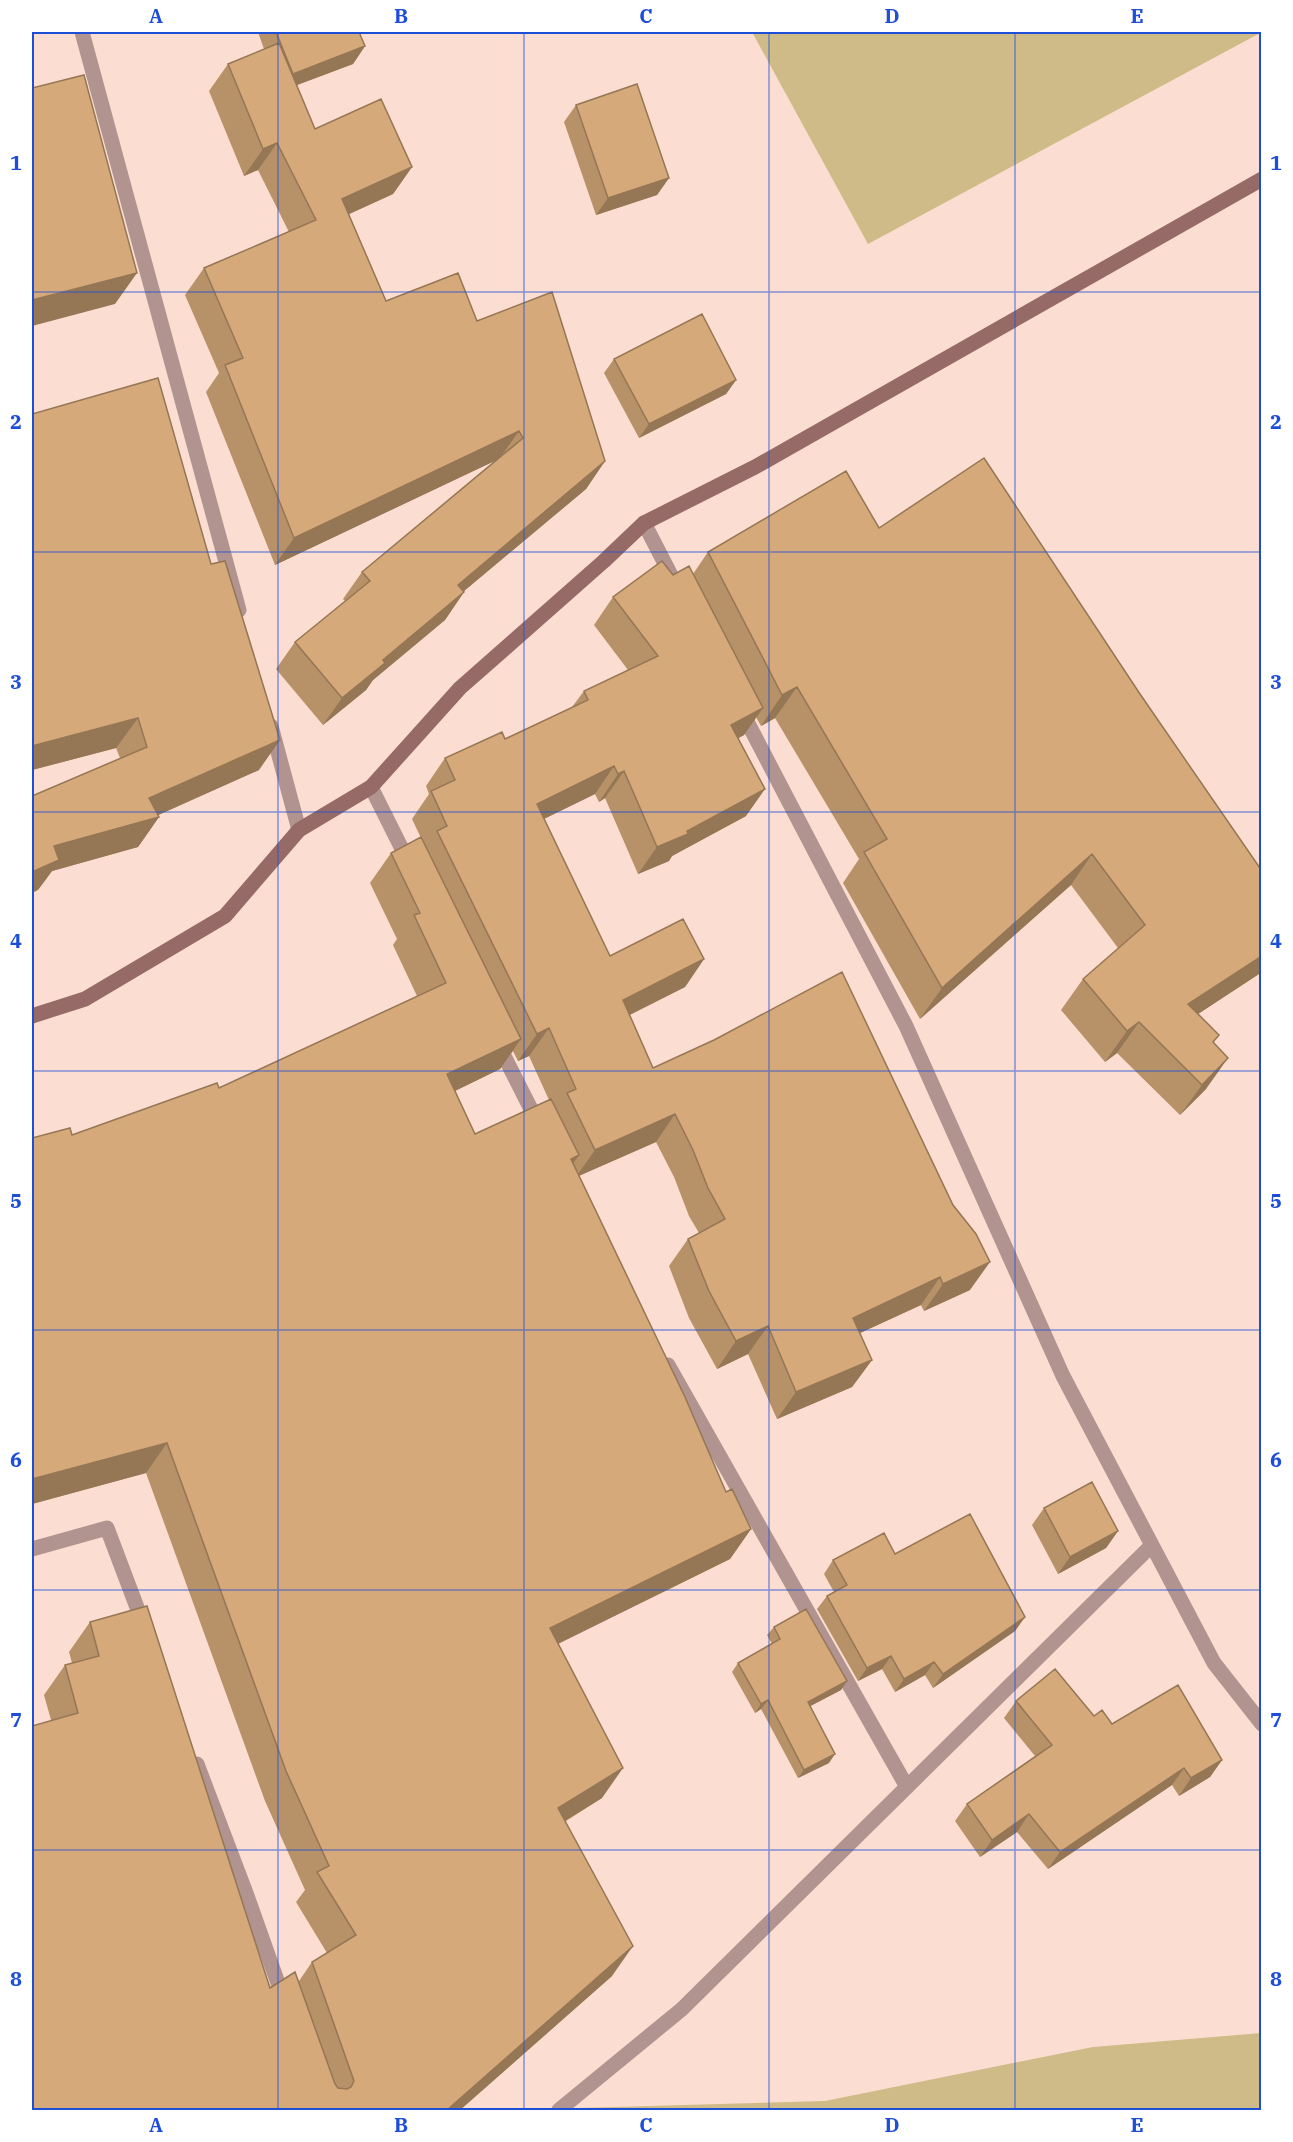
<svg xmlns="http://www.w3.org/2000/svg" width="1293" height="2142" font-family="'IBM Plex Serif',serif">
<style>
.green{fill:#cebb87}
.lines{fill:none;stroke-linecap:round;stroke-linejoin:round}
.street{stroke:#b19390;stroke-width:15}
.secondary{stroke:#966b67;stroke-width:15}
.wall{fill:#b79168;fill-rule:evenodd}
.shaded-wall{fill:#957655}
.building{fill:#d5a979;stroke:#957655;stroke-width:1.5}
.grid{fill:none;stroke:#1d4ed8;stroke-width:1.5;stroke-opacity:0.55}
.neatline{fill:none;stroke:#1d4ed8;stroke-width:2}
.grid-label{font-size:20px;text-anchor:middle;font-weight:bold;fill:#1d4ed8}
</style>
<rect width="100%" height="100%" fill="#fbded1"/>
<path class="green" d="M752,32H1262L868,244Z
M1261,2033V2110H577L579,2108L825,2101L1093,2047Z"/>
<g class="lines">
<path class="street" d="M82,32L239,610
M644,523L676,585
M741,710L906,1026L1063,1376L1214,1663L1262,1724
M271,726L299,830
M371,787L410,865
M497,1042L539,1125
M668,1365L907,1787
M32,1549L107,1528L144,1626
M197,1764L246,1893L284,2000
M559,2110L682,2009L1152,1545"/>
<path class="secondary" d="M32,1016L85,999L225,916L299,830L371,787L460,688L604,561L644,523L755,467L1262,179"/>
</g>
<path class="wall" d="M258,32H359L365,46L353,64L297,85L315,129L412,167L393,194L349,214L386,301L477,321L605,461L586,489L464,591V592L445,620L373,680L366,690L323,725L276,669L295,642L345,601L343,599L362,572L496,460L275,565L206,392L219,373L185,295L204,268L289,232L258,170L244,176L209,91L228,64L264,49Z
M576,105L669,178L657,195L596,215L564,122Z
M614,359L736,380L726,394L639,438L604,373Z
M32,414L259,770L158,815L159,817L138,847L52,871L38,890L120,758L116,748L32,770Z
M879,528L1140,694L1262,871V972L1198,1014L1214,1043L1206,1089L1180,1115L1117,1053L1105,1062L1061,1010L1083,979L1118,948L1071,885L920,1019L843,883L859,859L775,718L761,726L756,717L744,735L738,738L746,816L672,856L669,861L638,874L605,798L599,802L595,794L544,819L610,956L704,959L685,987L629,1015L653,1068L970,1290L924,1311L921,1305L860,1333L872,1360L852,1387L777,1419L748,1354L717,1369L689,1318L669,1266L688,1239L699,1233L689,1216L674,1177L656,1142L579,1176L726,1492L751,1529L730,1559L558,1644L602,1798L566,1821L612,1976L460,2110H32L51,1720L44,1695L65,1665L72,1663L69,1652L90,1622L270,1988L299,1981L312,1962L327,1953L296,1902L305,1890L265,1801L146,1473L32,1504V1138L72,1135L219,1088L417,996L393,945L397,939L370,883L391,853L421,838L412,819L429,794L426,786L445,758L505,739L572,707L584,691L628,670L594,625L613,597L673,575L693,574L708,552ZM513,1051L518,1061L529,1056L549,1100L475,1134L455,1091L500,1069Z
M1044,1508L1118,1531L1106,1548L1058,1574L1032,1525Z
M895,1554L1025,1617L1015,1631L933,1688L925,1675L895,1692L882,1669L858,1681L817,1609L827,1596L834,1592L824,1574L833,1560Z
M774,1627L847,1681L841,1690L810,1706L829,1763L798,1778L761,1709L755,1713L732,1672L738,1663L772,1644L767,1635Z
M1016,1701L1094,1716L1112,1724L1222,1760L1210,1777L1179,1796L1172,1785L1048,1869L1017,1832L980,1857L955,1821L967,1804L1035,1756L1004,1718Z"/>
<path class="shaded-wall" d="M365,46L353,64L281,91L293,74Z
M277,143L258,170L244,176L263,149Z
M412,167L393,194L323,226L342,199Z
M669,178L657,195L596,215L608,198Z
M137,273L115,304L32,326V300Z
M736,380L726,394L639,438L649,424Z
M519,431L499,459L275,565L294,538Z
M605,461L586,489L439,612L458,585Z
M464,592L445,620L373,680L366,690L323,725L342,698L383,660Z
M797,687L775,718L761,726L782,695Z
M763,708L744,735L712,753L731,725Z
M138,718L116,748L32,770V746Z
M280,740L259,770L145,821L159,817L138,847L52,871L38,890L32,893V872L54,846L149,798Z
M614,766L595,794L517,832L537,804Z
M624,771L605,798L599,802L618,774Z
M765,789L746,816L672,856L669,861L638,874L657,847Z
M1092,854L1071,885L920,1019L942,988Z
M1262,956V972L1166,1035L1188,1004Z
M704,959L685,987L604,1028L623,1000Z
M1139,1022L1117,1053L1105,1062L1127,1031Z
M549,1028L529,1056L518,1061L537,1034Z
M521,1039L500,1069L426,1105L447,1074Z
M1228,1058L1206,1089L1180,1115L1202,1085Z
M675,1114L656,1142L576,1177L595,1150Z
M579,1155L558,1185L571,1159Z
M990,1262L970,1290L924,1311L943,1284Z
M940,1277L921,1305L834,1345L853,1318Z
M768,1326L748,1354L717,1369L736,1341Z
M872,1360L852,1387L777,1419L796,1392Z
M167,1443L146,1473L32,1504V1479Z
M751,1529L730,1559L529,1658L550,1628Z
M1118,1531L1106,1548L1058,1574L1070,1557Z
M1025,1617L1015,1631L933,1688L943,1674Z
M891,1656L882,1669L858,1681L867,1668Z
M934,1662L925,1675L895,1692L904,1679Z
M847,1681L841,1690L801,1711L808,1702Z
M768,1700L761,1709L755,1713L761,1704Z
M835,1754L829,1763L798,1778L804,1770Z
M1222,1760L1210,1777L1179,1796L1191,1778Z
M623,1768L602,1798L537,1838L558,1808Z
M1184,1768L1172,1785L1048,1869L1060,1852Z
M1029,1814L1017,1832L980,1857L992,1840Z
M633,1946L612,1976L460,2110H447Z"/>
<path class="building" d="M276,32H359L365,46L293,74Z
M279,43L315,129L381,99L412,167L342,199L386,301L458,273L477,321L552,292L605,461L458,585L464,592L383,660L385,663L342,698L295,642L370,581L362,572L523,438L519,431L294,538L225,365L243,358L204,268L316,220L277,143L263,149L228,64Z
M84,75L137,273L32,300V88Z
M637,84L669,178L608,198L576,105Z
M702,314L736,380L649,424L614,359Z
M158,378L211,564L225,561L280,740L149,798L159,817L54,846L59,860L32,872V796L147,747L138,718L32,746V414Z
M984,458L1140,694L1262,871V956L1188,1004L1219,1035L1213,1042L1228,1058L1202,1085L1139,1022L1127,1031L1083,979L1145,925L1092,854L942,988L864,852L887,839L797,687L782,695L708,552L846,471L879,528Z
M662,561L673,575L689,566L763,708L731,725L765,789L687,831L688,834L657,847L624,771L618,774L614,766L537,804L610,956L683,919L704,959L623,1000L653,1068L714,1040L842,972L953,1205L976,1234L990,1262L943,1284L940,1277L853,1318L872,1360L796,1392L768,1326L736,1341L709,1291L688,1239L725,1219L708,1188L693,1150L675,1114L595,1150L567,1093L576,1089L549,1028L537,1034L437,831L447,826L431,791L455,780L445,758L502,732L505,739L588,700L584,691L658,656L613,597Z
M421,837L521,1039L447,1074L475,1134L551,1099L579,1155L571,1159L685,1397L726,1492L732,1489L751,1529L550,1628L623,1768L558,1808L633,1946L447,2110H32V1726L78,1713L65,1665L99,1656L90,1622L147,1606L270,1988L295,1972L335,2084L338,2088L347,2089L351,2087L354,2081L312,1962L356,1935L317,1872L329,1866L286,1771L167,1443L32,1479V1138L70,1128L72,1135L217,1083L219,1088L446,983L414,915L420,913L391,853Z
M1092,1482L1118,1531L1070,1557L1044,1508Z
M970,1514L1025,1617L943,1674L934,1662L904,1679L891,1656L867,1668L827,1596L847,1585L833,1560L884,1533L895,1554Z
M806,1609L847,1681L808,1702L835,1754L804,1770L768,1700L761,1704L738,1663L780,1639L774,1627Z
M1055,1669L1094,1716L1102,1710L1112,1724L1178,1685L1222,1760L1191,1778L1184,1768L1060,1852L1029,1814L992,1840L967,1804L1052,1745L1016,1701Z"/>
<path class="grid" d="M278,32V2110M524,32V2110M769,32V2110M1015,32V2110M32,292H1262M32,552H1262M32,812H1262M32,1071H1262M32,1330H1262M32,1590H1262M32,1850H1262"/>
<rect width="1293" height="2142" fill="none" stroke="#ffffff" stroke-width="66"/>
<rect x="33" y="33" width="1227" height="2076" class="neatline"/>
<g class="grid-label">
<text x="156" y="23">A</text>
<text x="401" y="23">B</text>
<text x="646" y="23">C</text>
<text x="892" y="23">D</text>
<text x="1137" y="23">E</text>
<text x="16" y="170">1</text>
<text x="1276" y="170">1</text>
<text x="16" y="429">2</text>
<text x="1276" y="429">2</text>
<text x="16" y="689">3</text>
<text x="1276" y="689">3</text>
<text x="16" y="948">4</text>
<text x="1276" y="948">4</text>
<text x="16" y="1208">5</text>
<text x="1276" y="1208">5</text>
<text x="16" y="1467">6</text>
<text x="1276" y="1467">6</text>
<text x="16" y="1727">7</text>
<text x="1276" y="1727">7</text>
<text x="16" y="1986">8</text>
<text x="1276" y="1986">8</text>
<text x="156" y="2132">A</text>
<text x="401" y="2132">B</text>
<text x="646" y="2132">C</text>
<text x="892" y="2132">D</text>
<text x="1137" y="2132">E</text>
</g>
</svg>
